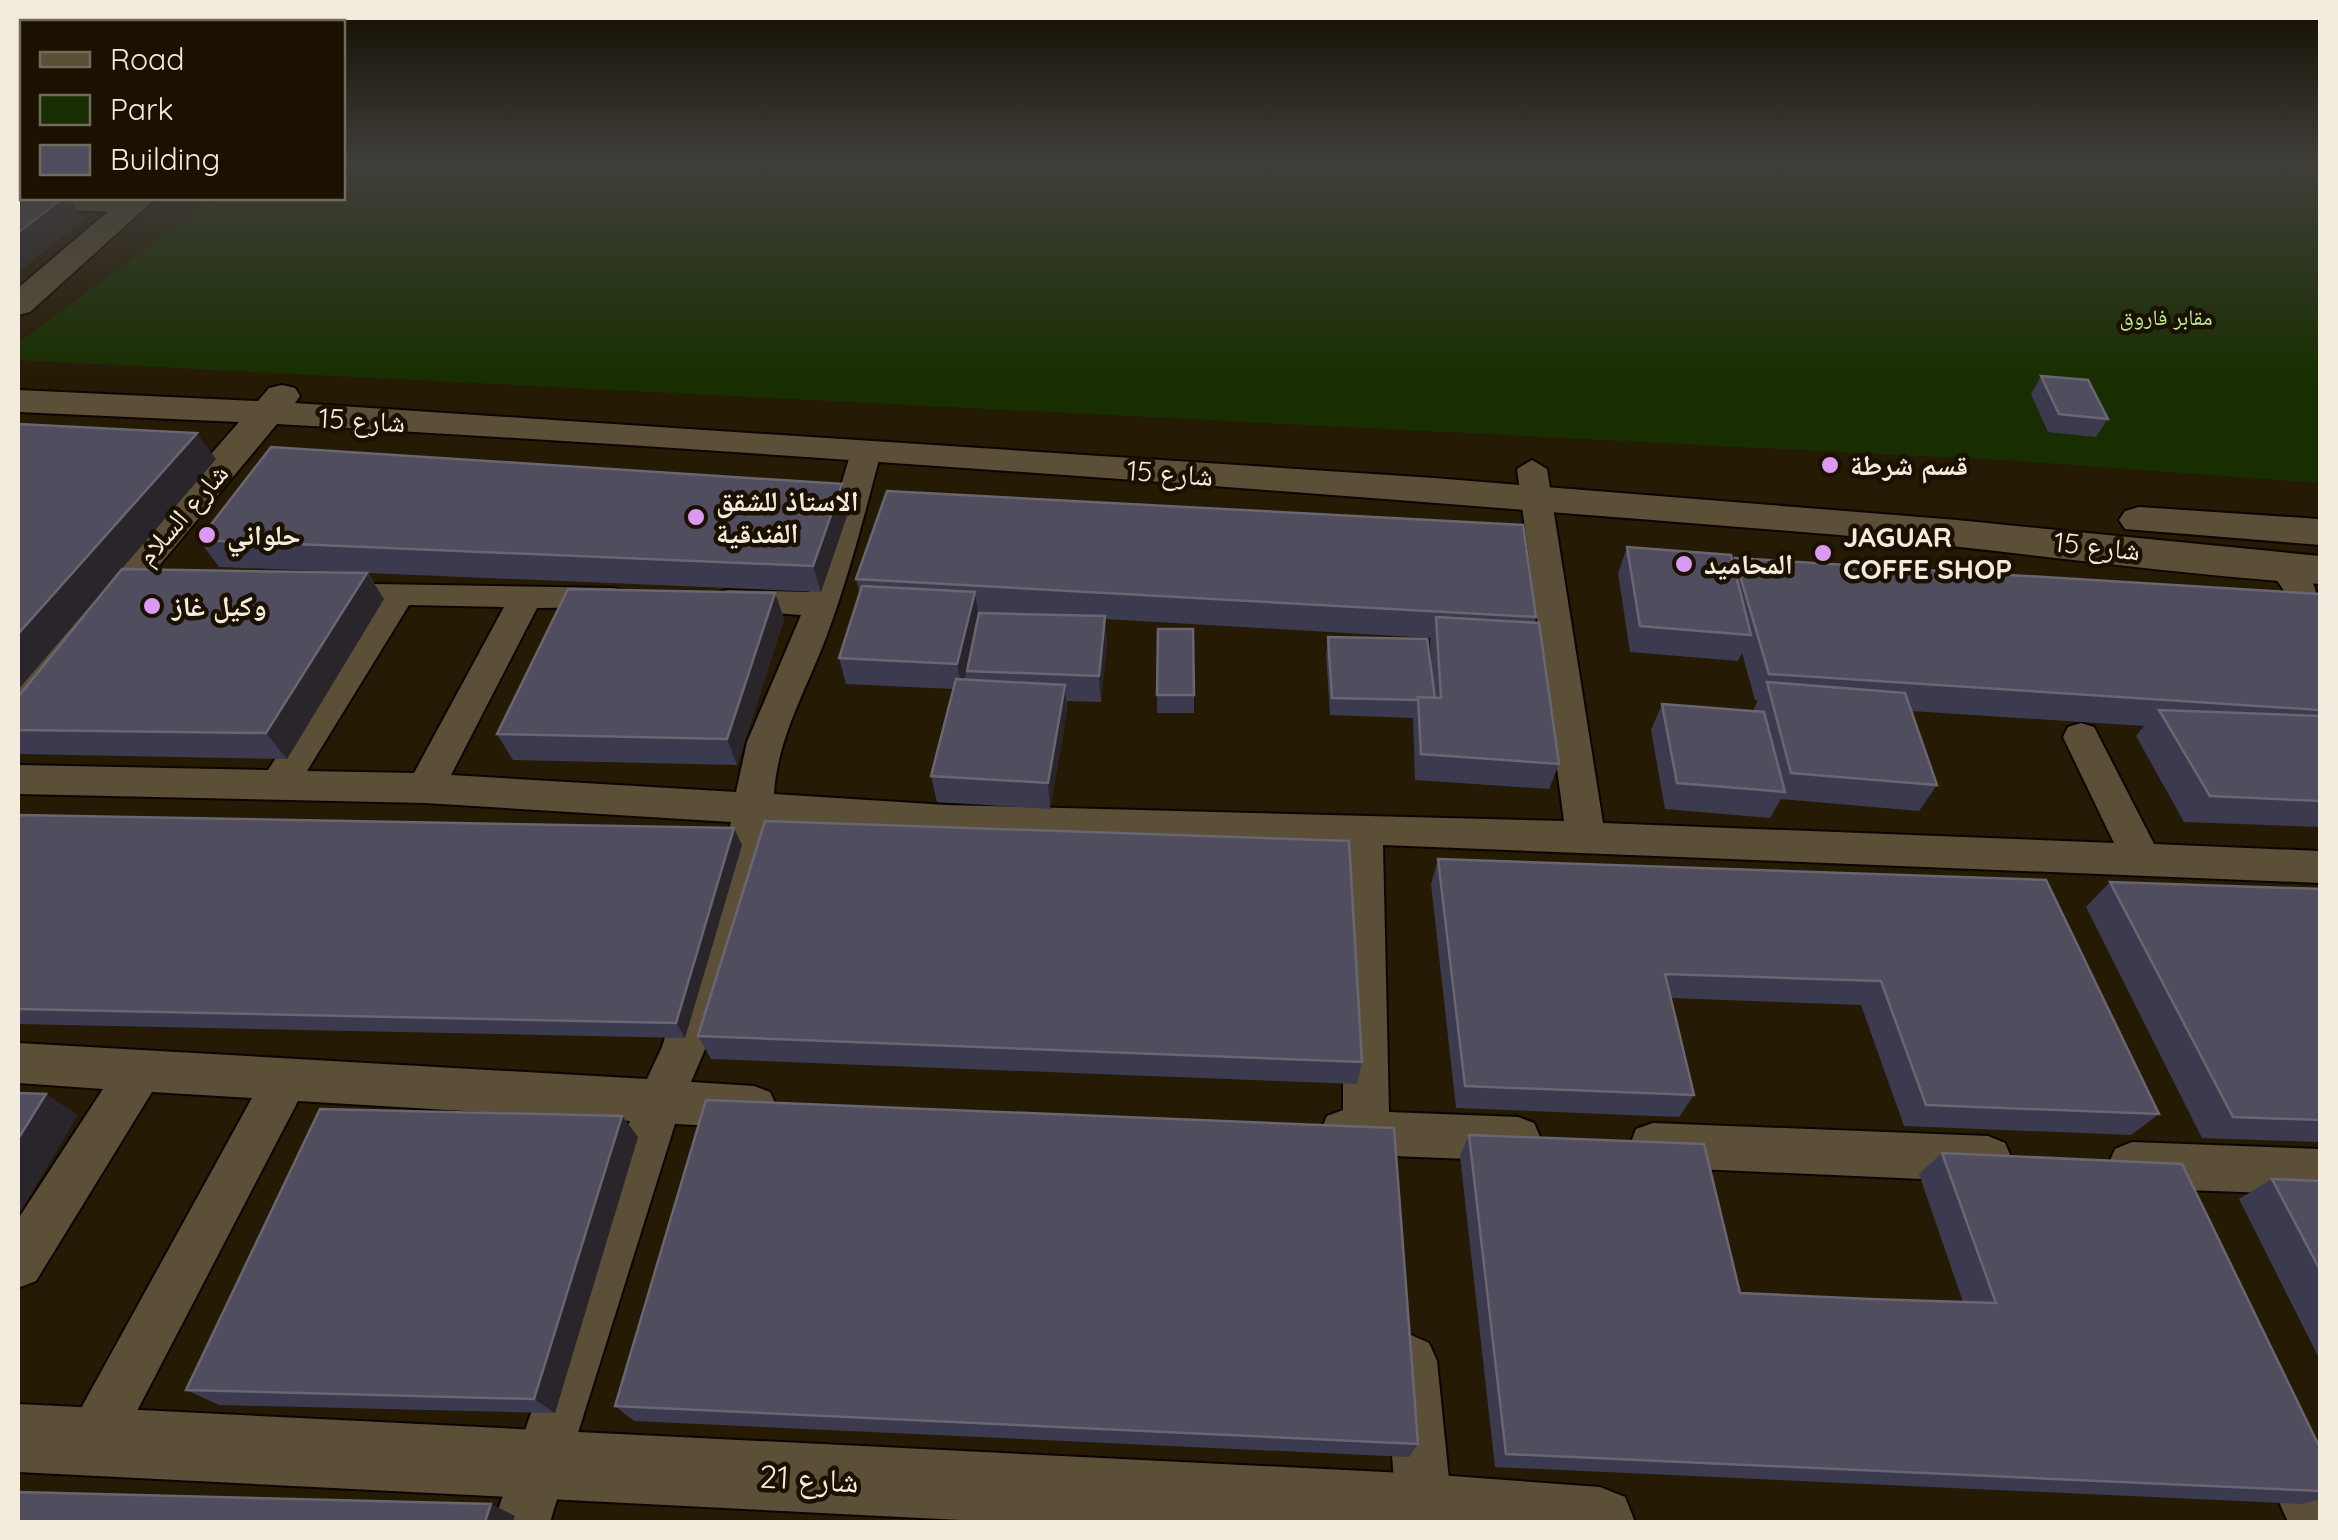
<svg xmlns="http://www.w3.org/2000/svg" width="2338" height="1540" font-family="Quicksand,'Noto Naskh Arabic',sans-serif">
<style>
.green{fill:#182e00}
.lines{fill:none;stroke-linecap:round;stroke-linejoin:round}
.minor-casing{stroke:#0e0500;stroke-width:4}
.tertiary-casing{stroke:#0e0500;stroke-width:4}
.minor{fill:#5b4f37;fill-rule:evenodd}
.tertiary{fill:#5b4f37;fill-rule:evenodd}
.wall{fill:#3c3a4f;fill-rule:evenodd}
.shaded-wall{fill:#2a252a}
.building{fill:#4f4d5e;stroke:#696672;stroke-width:2.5}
.poi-dot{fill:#dc99f4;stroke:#1b1100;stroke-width:4}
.labels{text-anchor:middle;stroke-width:9;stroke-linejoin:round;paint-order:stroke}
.far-park-label{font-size:22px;fill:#bcef8b;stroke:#1b1100}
.street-label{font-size:28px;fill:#f3ecde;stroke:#1b1100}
.poi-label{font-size:28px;font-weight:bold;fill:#f3ecde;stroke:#1b1100;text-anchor:start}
.near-street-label{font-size:32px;fill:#f3ecde;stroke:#1b1100}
</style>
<rect width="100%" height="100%" fill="#251a04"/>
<path class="green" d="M343,163H2320V483L2019,461L18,360V343L214,198H342Z"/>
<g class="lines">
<g class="minor-casing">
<path id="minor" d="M18,195L131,198L143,205L131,212L18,209Z
M866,443L881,452C865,512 850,573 828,632C809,685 777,737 774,794L946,805L1564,821L1517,469L1532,460L1547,469L1603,823L2114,843L2063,737L2068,727L2081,723L2094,727L2154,844L2320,851V883L1383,845L1389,1112L1518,1117L1534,1123L1541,1139L1534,1155L1518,1161L1343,1154L1327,1148L1320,1132L1327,1116L1343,1110V844L946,835L769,824L706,1047L691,1082L754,1086L770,1092L777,1107L770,1122L754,1128L675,1124L550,1522H494L630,1121L298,1101L112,1459L93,1467L74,1459L66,1440L74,1421L252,1098L152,1092L36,1281L18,1288V1219L103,1089L18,1083V1043L647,1079L662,1047L731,822L425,803L18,794V765L268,770L376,604L316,599L311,591L316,583L613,588L625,591L630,599L625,607L537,608L451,775L736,792L747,742L801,615L716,609L711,601L716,593L728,590L809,592L851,452ZM409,605L504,607L414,773L307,771Z
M2284,556C2316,565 2320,601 2320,630L2308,626L2268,567L2273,559Z
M1653,1123L1988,1136L2005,1143L2012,1159L2005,1175L1988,1182L1653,1167L1636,1161L1630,1145L1636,1129Z
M2132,1142L2320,1149V1195L2132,1188L2115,1181L2108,1165L2115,1149Z
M1411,1335L1429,1343L1437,1361L1452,1509L1446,1522H1402L1396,1509L1385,1361L1393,1343Z
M2286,1430L2305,1438L2320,1470V1522H2288L2259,1457L2267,1438Z"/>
</g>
<g class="tertiary-casing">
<path id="tertiary" d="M124,198H156L30,312L18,315V288Z
M282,385L295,388L300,396L295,403L1434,478L1957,520L2320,556V584C2160,573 2000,549 1839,535C1319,493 799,453 277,424L34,716L18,721V675L239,422L18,412V390L258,401L269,388Z
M2139,507L2320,519V545L2125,529L2119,520L2125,511Z
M18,1404L1424,1474L1600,1487L1625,1497L1635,1522H1000L18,1472Z"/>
</g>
<use href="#minor" class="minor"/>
<use href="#tertiary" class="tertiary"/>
</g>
<path class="wall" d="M2041,376L2108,419L2096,437L2048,432L2031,394Z
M842,484L849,510L821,592L368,573L384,599L287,759L18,754V697L348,572L219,567L199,540Z
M1627,547L1733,563L1735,558L2320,594V827L2184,822L2136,736L2144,726L1911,711L1937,785L1919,811L1781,799L1770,818L1665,809L1651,730L1662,704L1755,711L1754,708L1758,701L1755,700L1742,653L1738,661L1630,652L1618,573Z
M856,579L1536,617L1535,623L1559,764L1549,789L1415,780L1413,718L1330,715L1326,655L1328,637L1432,683L1430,643L1431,638L1105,619L1107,643L1101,702L1067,701V711L1050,809L937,802L931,776L953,689L846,684L839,658L860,594ZM978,612L1007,614L978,615Z
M775,593L784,619L737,765L513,760L497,734Z
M1158,629L1194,695V713H1157Z
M18,815L742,845L685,1038L18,1024Z
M1438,859L2046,880L2159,1114L2131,1135L1904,1126L1861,1005L1670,998L1694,1095L1679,1117L1456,1108L1431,884Z
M2110,882L2320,889V1142L2202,1138L2086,907Z
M698,1036L1362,1062L1357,1084L711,1059Z
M622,1116L638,1137L555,1413L219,1405L186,1390Z
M1469,1135L1740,1293L1963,1302L1919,1174L1942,1153L2320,1448V1499L2302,1504L1495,1467L1460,1156Z
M2272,1179L2320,1181V1360L2239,1199Z
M615,1406L1418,1444L1409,1457L634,1421Z"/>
<path class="shaded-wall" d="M63,198H70L84,219L18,273V233Z
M197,433L216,459L18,690V634Z
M842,484L849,510L821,592L813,566Z
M367,573L384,599L287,759L266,733Z
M975,592L979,618L962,690L957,664Z
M775,593L784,619L737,765L727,739Z
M1105,616L1107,643L1101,702L1099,676Z
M1065,685L1067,711L1050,809L1048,783Z
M734,828L742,845L685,1038L676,1023Z
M46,1094L78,1115L18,1216V1139Z
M622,1116L638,1137L555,1413L534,1399Z
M491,1504L515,1516L513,1522H485Z"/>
<path class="building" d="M18,192H22V198H63L18,233Z
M2041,376L2088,380L2108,419L2059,414Z
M18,424L197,433L18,634Z
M271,447L842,484L813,566L199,540Z
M887,491L1523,525L1536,617L856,579Z
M1627,547L1731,555L1751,635L1640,626Z
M1735,558L2320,594V710L1769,674Z
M122,569L367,573L266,733L18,730V697Z
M862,586L975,592L957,664L839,658Z
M568,589L775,593L727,739L497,734Z
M979,613L1105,616L1099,676L967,671Z
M1436,617L1539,623L1559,764L1421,754L1418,697L1441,698Z
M1158,629H1193L1194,695H1157Z
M1328,637L1427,639L1435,698L1418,697V700L1332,698Z
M956,679L1065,685L1048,783L931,776Z
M1767,682L1905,693L1937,785L1791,773Z
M1662,704L1764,712L1785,792L1677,783Z
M2159,710L2320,716V801L2210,796Z
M18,815L734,828L676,1023L18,1009Z
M765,821L1349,841L1362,1062L698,1036Z
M1438,859L2046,880L2159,1114L1926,1105L1881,981L1665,974L1694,1095L1465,1086Z
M2110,882L2320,889V1120L2233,1117Z
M18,1093L46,1094L18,1139Z
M706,1100L1394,1128L1418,1444L615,1406Z
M320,1109L622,1116L534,1399L186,1390Z
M1469,1135L1704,1144L1740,1293L1869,1299L1996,1303L1942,1153L2182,1164L2320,1448V1491L1506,1454Z
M2272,1179L2320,1181V1270Z
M18,1492L491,1504L485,1522H18Z"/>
<linearGradient id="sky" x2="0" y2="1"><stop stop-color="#140e02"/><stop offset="0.43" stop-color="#403e3a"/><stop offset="1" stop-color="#403e3a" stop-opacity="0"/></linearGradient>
<rect width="2338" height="379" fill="url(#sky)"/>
<g class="poi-dot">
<circle cx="1830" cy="465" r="10"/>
<circle cx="696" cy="517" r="10"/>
<circle cx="207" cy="535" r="10"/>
<circle cx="1823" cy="553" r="10"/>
<circle cx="1684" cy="564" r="10"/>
<circle cx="152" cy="606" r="10"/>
</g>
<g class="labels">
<g class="far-park-label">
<text x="2166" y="325">مقابر فاروق</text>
</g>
<g class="street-label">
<text transform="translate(362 420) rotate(3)" y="10">شارع 15</text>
<text transform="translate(1170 473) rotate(4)" y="10">شارع 15</text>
<text transform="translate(182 514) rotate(-49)" y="10">شارع السلام</text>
<text transform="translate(2097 546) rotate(6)" y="10">شارع 15</text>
</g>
<g class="poi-label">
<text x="1850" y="475">قسم شرطة</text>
<text x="716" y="511">الاستاذ للشقق<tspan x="716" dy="32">الفندقية</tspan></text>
<text x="227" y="545">حلواني</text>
<text x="1843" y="547">JAGUAR<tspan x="1843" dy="32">COFFE SHOP</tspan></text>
<text x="1704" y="574">المحاميد</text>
<text x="172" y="616">وكيل غاز</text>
</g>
<g class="near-street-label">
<text transform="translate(809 1479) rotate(3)" y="11">شارع 21</text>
</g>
</g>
<rect width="2338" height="1540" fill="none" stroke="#f3ecde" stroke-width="40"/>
<rect x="20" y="20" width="325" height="180" fill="#1b1100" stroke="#716959" stroke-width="2.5"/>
<rect x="40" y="52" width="50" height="15" fill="#5b4f37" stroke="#716959" stroke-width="2.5"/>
<text x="110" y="70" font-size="30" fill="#f3ecde">Road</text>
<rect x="40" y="95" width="50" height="30" fill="#182e00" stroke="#716959" stroke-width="2.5"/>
<text x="110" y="120" font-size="30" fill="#f3ecde">Park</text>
<rect x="40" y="145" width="50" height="30" fill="#4f4d5e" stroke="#716959" stroke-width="2.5"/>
<text x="110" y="170" font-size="30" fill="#f3ecde">Building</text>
</svg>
